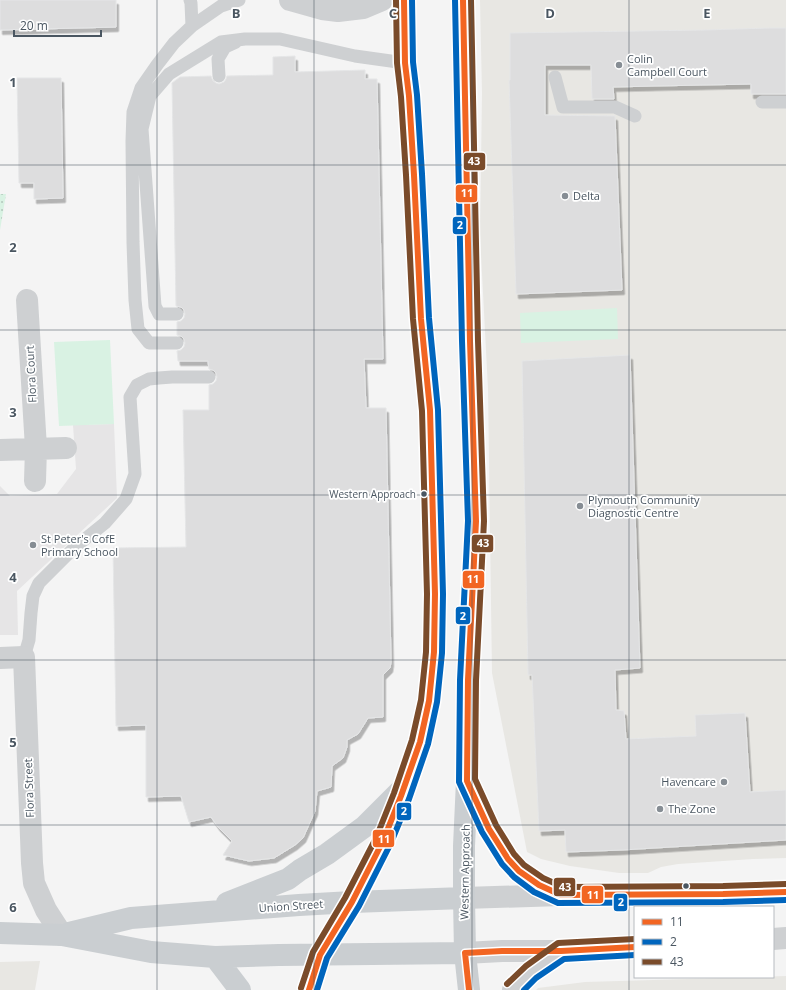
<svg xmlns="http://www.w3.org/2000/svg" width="786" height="990" font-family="'Open Sans',sans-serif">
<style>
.commercial{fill:#e8e7e3}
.education{fill:#e6e5e6}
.grass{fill:#d9f2e3}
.park{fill:url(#park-dots)}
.building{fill:#ddddde;stroke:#e5e6e7;filter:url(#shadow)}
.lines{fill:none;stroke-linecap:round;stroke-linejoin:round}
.service{stroke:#ced0d2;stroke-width:13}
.minor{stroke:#ced0d2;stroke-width:22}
.tertiary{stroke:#ced0d2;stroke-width:22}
.primary{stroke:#caced1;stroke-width:22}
.bus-1-casing{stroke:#fff;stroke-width:9}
.bus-2-casing{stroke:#fff;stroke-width:9}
.bus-3-casing{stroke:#fff;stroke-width:9}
.bus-1{stroke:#f26522;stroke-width:6}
.bus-2{stroke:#0065bd;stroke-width:6}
.bus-3{stroke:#7a4b2a;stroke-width:6}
.grid{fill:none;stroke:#4a5661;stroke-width:1;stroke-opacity:0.55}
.poi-dot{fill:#868d94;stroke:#fff;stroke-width:1.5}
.bus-dot{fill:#4a5661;stroke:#fff;stroke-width:1.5}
.labels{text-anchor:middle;stroke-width:3.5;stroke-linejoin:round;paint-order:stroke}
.bus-label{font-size:10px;fill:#4a5661;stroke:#fff;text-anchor:end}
.poi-label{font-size:11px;fill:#4a5661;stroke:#fff;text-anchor:start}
.street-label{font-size:11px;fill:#4a5661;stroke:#fff}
.grid-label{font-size:13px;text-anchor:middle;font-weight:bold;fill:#4a5661;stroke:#fff;stroke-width:3.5;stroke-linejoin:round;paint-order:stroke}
.line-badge{stroke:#fff;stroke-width:1.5}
.badge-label{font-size:11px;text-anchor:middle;font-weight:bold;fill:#fff}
</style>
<defs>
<pattern id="park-dots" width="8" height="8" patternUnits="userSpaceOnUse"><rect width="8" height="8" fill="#d9f2e3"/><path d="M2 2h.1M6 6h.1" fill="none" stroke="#b2c7bb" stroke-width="1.8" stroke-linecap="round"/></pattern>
<filter id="shadow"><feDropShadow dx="2.5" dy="4.5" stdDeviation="0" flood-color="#0004"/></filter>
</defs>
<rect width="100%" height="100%" fill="#f4f4f4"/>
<path class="commercial" d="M480,0H786V858L753,859L678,864L661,867L648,873H619L570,866L541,859L527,852L492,673L488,389L480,235L482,93Z
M40,961L35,990H0V962Z
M786,976V990H536L538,988L585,982Z"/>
<path class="education" d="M114,424L117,498L17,591L18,635H0V486L10,496L57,494L76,469L73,425Z"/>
<path class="grass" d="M617,308L618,339L521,343L520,313Z
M110,340L114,424L59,426L54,342Z"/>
<path class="park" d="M0,194H6L0,230Z"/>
<path class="building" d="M0,0H116V27L0,30Z
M770,28H786V94H751V84L654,86L613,87L614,99H592L591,65H545V115L615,116L622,290L516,294L509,80H510V33L704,30Z
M295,56V72L365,70V79H377L383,359H364L366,408H386L391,662L390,668L383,675V717L368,718L358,734L347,740V747L343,758L332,766L331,787L317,791L315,811L303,838L295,845L274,858L249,861L223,855L232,841L218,827L211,817L189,822L181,796L146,797V725L116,726L113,548L186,547L183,410H209V385L213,384L216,381L217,377L216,373L213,370L209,369L208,361H178L177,351L181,350L184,347L185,343L184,339L181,336L177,335V322L181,321L184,318L185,314L184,310L181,307L176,306L172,83L180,77L211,76L213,81L216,83L219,84L224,82L226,79L227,76L273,75V57Z
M17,78H61L63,198L34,199V183H19Z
M630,355L640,668L615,670L616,710L624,711L626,739L696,736L695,715L745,713L750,792L786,790V840L622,850L566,852L565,830L539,831L532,675H528L522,361Z"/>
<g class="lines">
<path class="service" d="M190,0L191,3L192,26
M219,76L218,59L225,47L236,42
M555,77L563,107H615L635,116
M762,102H786
M177,314H159L155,306L142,129L150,96L169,74L221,42L245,39H280L355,56L405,63
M177,343H149L138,329L135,300L133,242L132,141L133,112L141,88L157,65L174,43L192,26L221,6L239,0
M24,657L29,640L31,613L33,596L39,583L74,548L105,523L126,499L135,474L130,397L137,385L149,379L159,378L172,377H209
M469,786L489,829L508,859L519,871L539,885L554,892"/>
<path class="minor" d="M290,0L322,9L338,11L363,8L382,0
M27,300L36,448L35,481
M0,450L66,448
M0,658L24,657L32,863L34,883L46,910L62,935"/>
<path class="tertiary" d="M464,898L561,895L723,894L786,892
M773,939L786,938
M465,953L502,951H561L635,947
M513,990L531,972L561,951"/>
<path class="primary" d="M463,0L470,341L476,521L471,634L468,680L467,781L464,846V898L465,953L469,990
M227,903L288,879L300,870L327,854L364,827L399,792
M0,933L62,935L151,952L215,957L279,955L465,953
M69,933L131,918L299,905L352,902L464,898
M215,957L240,990
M309,990L320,955L352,902L383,841L401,796L420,742L429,701L434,652L435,594L433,541V495L430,410L421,319L414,175L409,96L405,63L404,0"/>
<g class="bus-1-casing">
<path id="bus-1" d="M463,0L470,341L476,521L468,680L467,781L489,829L508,859L519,871L539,885L561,895L723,894L786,892
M309,990L320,955L352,902L383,841L401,796L420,742L429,701L434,652L435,594L430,410L421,319L414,175L409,96L405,63L404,0
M469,990L465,953L502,951H561L635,947"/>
</g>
<g class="bus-2-casing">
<path id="bus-2" d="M455,0L462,341L468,521L460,680L459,782L482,832L502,864L514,877L534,892L558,903L723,902L786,900
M317,990L327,958L359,906L390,845L409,799L428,744L437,702L442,653L443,594L438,410L429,318L422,174L417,95L413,62L412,0
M524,990L536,978L564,959L635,955"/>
</g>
<g class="bus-3-casing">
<path id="bus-3" d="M471,0L478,341L484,521L476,680L475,779L496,825L514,854L524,865L543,878L563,887L723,886L786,884
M507,984L526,966L558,943L635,939
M301,988L313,952L345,898L376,838L394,793L412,740L421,700L426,652L427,594L422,411L413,319L406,175L401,97L397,63L396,0"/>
</g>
<use href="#bus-1" class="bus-1"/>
<use href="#bus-2" class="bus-2"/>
<use href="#bus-3" class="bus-3"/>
</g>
<path class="grid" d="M157,0V990M314,0V990M472,0V990M629,0V990M0,165H786M0,330H786M0,495H786M0,660H786M0,825H786"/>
<g class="poi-dot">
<circle cx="619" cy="65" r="4"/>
<circle cx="565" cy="196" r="4"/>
<circle cx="580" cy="506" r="4"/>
<circle cx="33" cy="545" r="4"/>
<circle cx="724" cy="782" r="4"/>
<circle cx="660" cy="809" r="4"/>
</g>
<g class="bus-dot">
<circle cx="424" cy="494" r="3.5"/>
<circle cx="686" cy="886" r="3.5"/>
</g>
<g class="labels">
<g class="bus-label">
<text x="416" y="498">Western Approach</text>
</g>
<g class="poi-label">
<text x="627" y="63">Colin<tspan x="627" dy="13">Campbell Court</tspan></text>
<text x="573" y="200">Delta</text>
<text x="588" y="504">Plymouth Community<tspan x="588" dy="13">Diagnostic Centre</tspan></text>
<text x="41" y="543">St Peter's CofE<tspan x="41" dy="13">Primary School</tspan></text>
<text x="716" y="786" text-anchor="end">Havencare</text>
<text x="668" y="813">The Zone</text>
</g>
<g class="street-label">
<text transform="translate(31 374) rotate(-93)" y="4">Flora Court</text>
<text transform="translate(29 788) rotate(-92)" y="4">Flora Street</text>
<text transform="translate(465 872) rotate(-89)" y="4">Western Approach</text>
<text transform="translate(291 906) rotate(-4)" y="4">Union Street</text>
</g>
</g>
<g class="grid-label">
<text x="236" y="18">B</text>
<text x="393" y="18">C</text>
<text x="550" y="18">D</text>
<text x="707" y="18">E</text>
<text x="13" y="87">1</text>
<text x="13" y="252">2</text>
<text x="13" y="417">3</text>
<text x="13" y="582">4</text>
<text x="13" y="747">5</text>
<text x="13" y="912">6</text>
</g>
<g class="line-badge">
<rect x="463" y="152" width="23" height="19" rx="4" fill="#7a4b2a"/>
<rect x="455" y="184" width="23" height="19" rx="4" fill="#f26522"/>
<rect x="452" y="216" width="15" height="19" rx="4" fill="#0065bd"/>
<rect x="471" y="534" width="23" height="19" rx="4" fill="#7a4b2a"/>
<rect x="462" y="570" width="23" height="19" rx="4" fill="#f26522"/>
<rect x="455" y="606" width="16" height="19" rx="4" fill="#0065bd"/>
<rect x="396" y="802" width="16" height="19" rx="4" fill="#0065bd"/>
<rect x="372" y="829" width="23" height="19" rx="4" fill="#f26522"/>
<rect x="553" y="877" width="23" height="20" rx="4" fill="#7a4b2a"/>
<rect x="581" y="885" width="23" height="19" rx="4" fill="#f26522"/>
<rect x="613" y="893" width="15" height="19" rx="4" fill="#0065bd"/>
</g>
<g class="badge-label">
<text x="474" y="165">43</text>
<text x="467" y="197">11</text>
<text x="460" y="229">2</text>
<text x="483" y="547">43</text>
<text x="473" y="583">11</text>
<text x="463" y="620">2</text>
<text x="404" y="815">2</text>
<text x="384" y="843">11</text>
<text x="565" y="891">43</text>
<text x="593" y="899">11</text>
<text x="621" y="906">2</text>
</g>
<rect x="634" y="906" width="140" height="72" fill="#ffffff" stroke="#b7bbc0"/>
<rect x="642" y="919" width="20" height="6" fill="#f26522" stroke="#b7bbc0"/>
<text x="670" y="926" font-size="12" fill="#4a5661">11</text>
<rect x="642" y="939" width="20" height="6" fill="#0065bd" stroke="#b7bbc0"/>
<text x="670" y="946" font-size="12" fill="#4a5661">2</text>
<rect x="642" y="959" width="20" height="6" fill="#7a4b2a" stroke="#b7bbc0"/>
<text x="670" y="966" font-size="12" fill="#4a5661">43</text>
<path d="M14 30v6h87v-6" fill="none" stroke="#4a5661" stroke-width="2"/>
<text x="20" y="30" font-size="12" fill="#4a5661" stroke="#ffffff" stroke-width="3" paint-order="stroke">20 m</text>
</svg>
